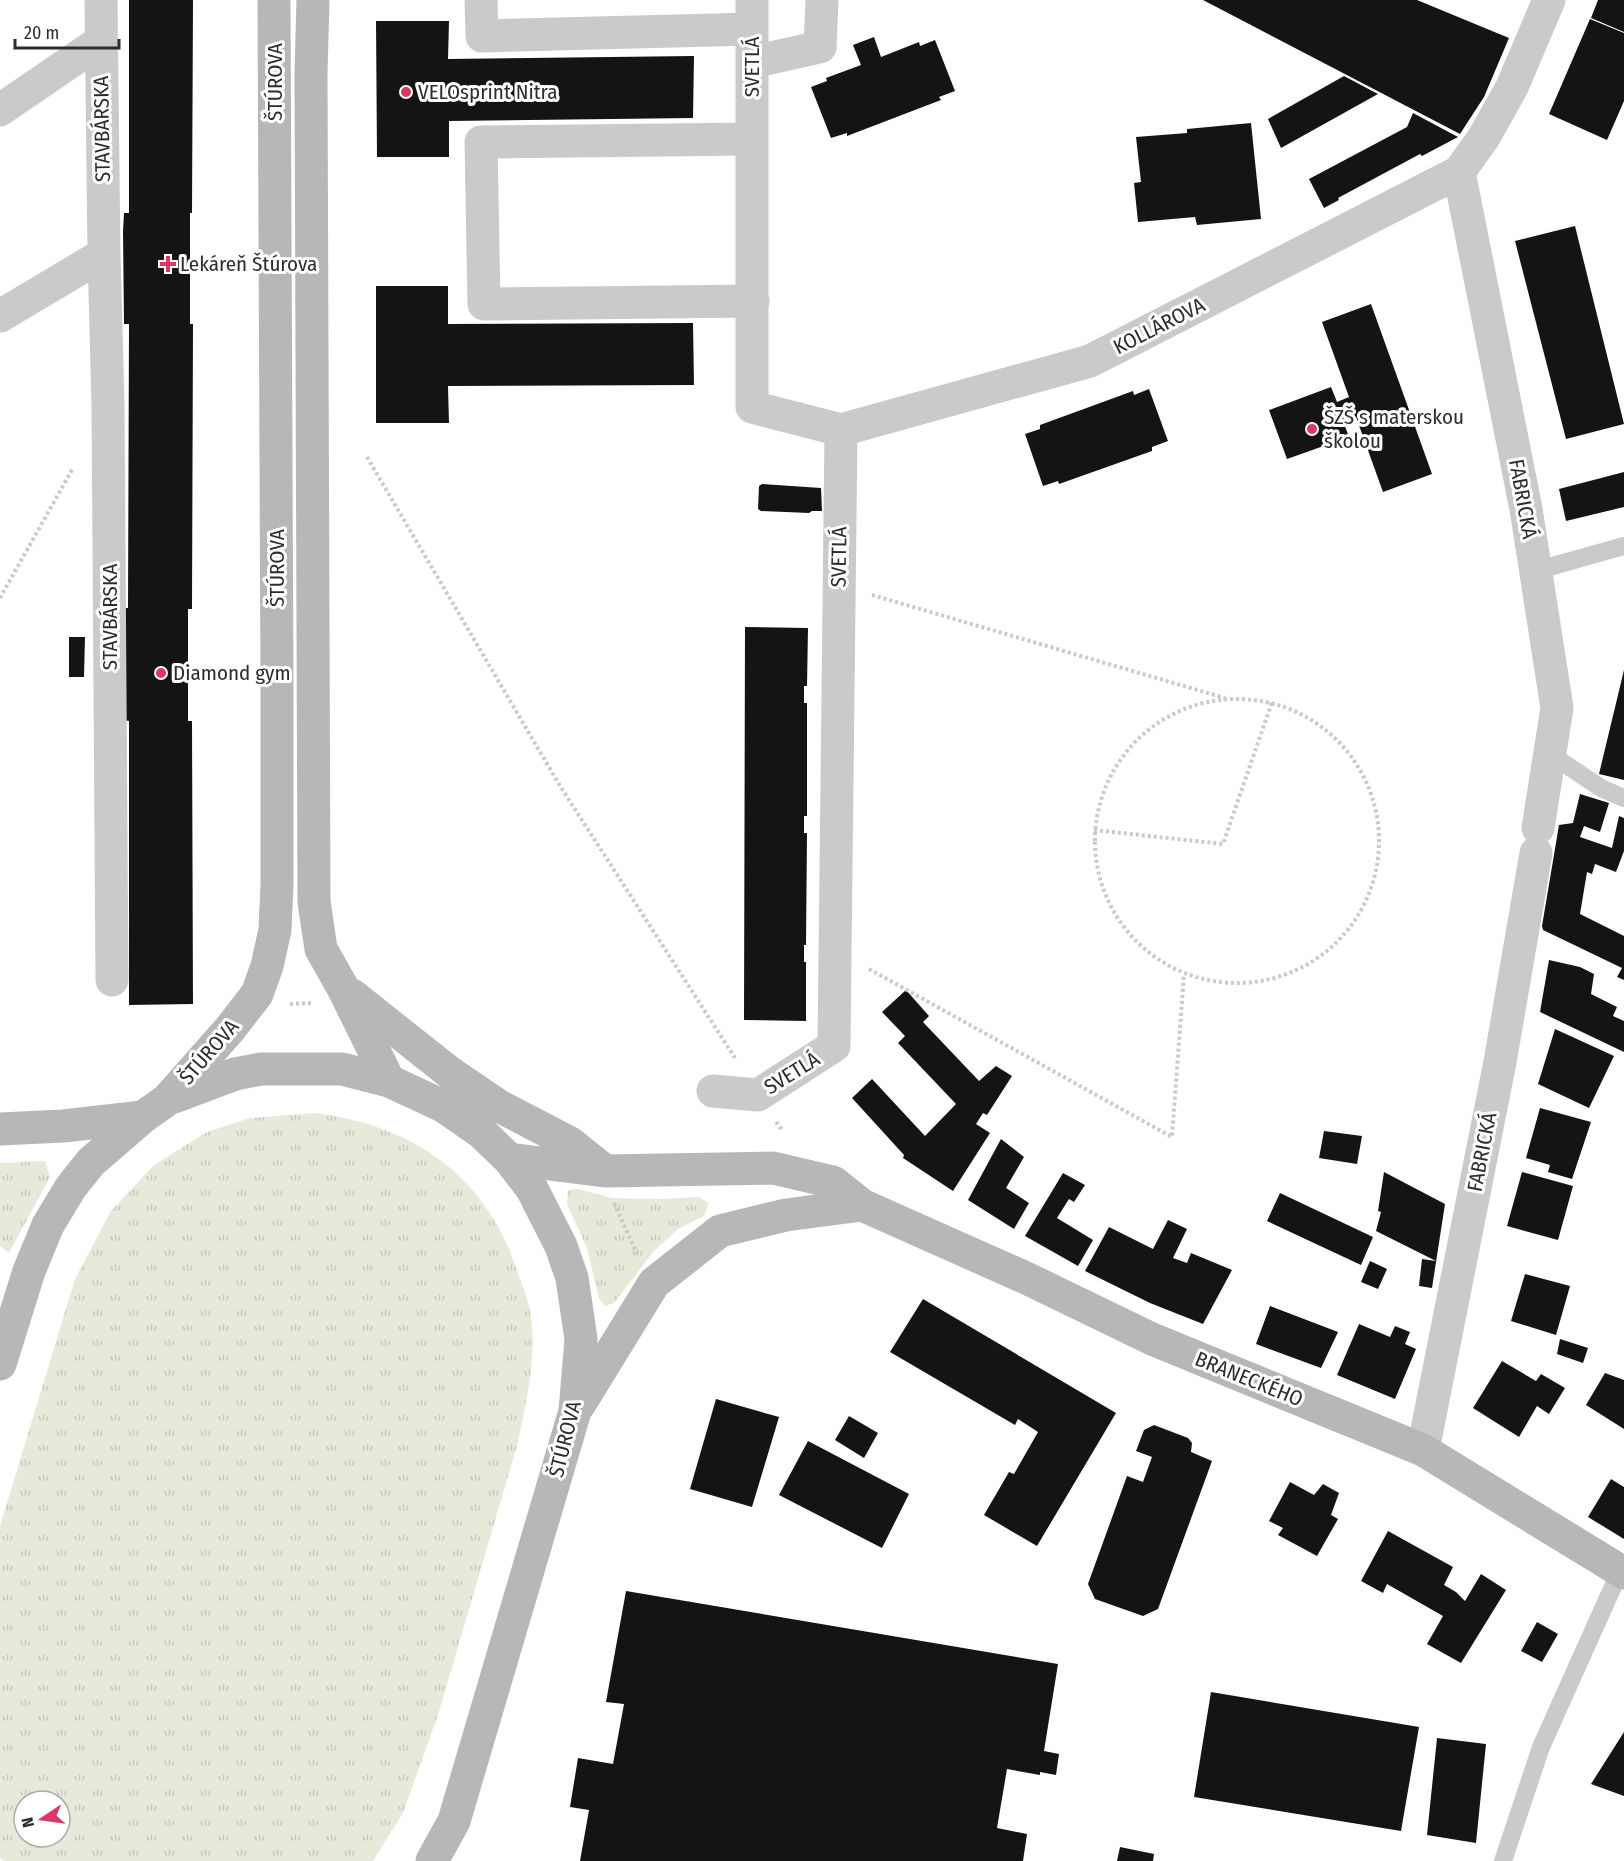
<svg xmlns="http://www.w3.org/2000/svg" width="1624" height="1861" font-family="'Fira Sans Condensed',sans-serif">
<style>
.grass{fill:url(#grass-tufts);fill-rule:evenodd}
.building{fill:#141414}
.lines{fill:none;stroke-linecap:round;stroke-linejoin:round}
.path{stroke:#cacaca;stroke-width:4;stroke-dasharray:3 3;stroke-linecap:butt}
.lane{stroke:#cacaca;stroke-width:18}
.street{stroke:#cacaca;stroke-width:33}
.secondary{stroke:#b7b7b7;stroke-width:33}
.poi-dot{fill:#da3865;stroke:#fff;stroke-width:2}
.labels{text-anchor:middle;stroke-width:6;stroke-linejoin:round;paint-order:stroke}
.street-label{font-size:21px;fill:#2d2d2d;stroke:#fff}
.poi-label{font-size:21px;fill:#2d2d2d;stroke:#fff;text-anchor:start}
</style>
<defs>
<pattern id="grass-tufts" width="24" height="20" patternUnits="userSpaceOnUse" patternTransform="scale(1.5)"><rect width="24" height="20" fill="#e6eadb"/><path d="M3 7l-1-3M5 7V3M7 7l1-3M15 17l-1-3M17 17v-4M19 17l1-3" fill="none" stroke="#c6c9bc"/></pattern>
</defs>
<rect width="100%" height="100%" fill="#fff"/>
<path class="grass" d="M315,1113C416,1126 488,1177 519,1276C523,1287 528,1299 530,1311C538,1355 526,1403 517,1446L438,1715L403,1813L373,1861H3L0,1857V1526L75,1279L111,1211L154,1165L207,1132L250,1118ZM24,1801H60V1837H24Z
M45,1161L50,1177L9,1253L0,1246V1163Z
M578,1189L612,1198L659,1199L699,1197L709,1203L704,1216L678,1229L653,1252L614,1303L605,1306L599,1299L587,1248L567,1204L568,1190Z"/>
<path class="building" d="M129,0H193L192,213H190V324H193L192,609H188V721H192L193,1004L129,1005V721L123,720L125,608H128L129,324H124L123,231L124,213H129Z
M1203,0H1417L1509,38L1484,97L1460,134Z
M1598,0H1624V32L1591,18Z
M1590,19L1624,33V101L1607,140L1549,114Z
M376,21H449L448,59L694,56L693,118L449,121V157H377Z
M874,37L881,57L919,42L920,46L935,40L955,91L939,97L941,100L847,136V133L831,138L811,87L827,81L826,78L861,65L853,45Z
M1344,76L1378,94L1281,148L1268,119Z
M1413,113L1458,137L1422,156L1420,154L1338,198L1339,200L1324,208L1309,179L1407,127Z
M1251,123L1261,219L1197,225L1195,217L1138,222L1134,183L1141,182L1136,137L1187,133V129Z
M1575,226L1624,424L1566,439L1515,241Z
M376,286H448V324L693,323L694,385L448,386L449,423H376Z
M1371,304L1432,474L1383,492L1356,417L1343,421L1349,437L1287,459L1269,410L1331,387L1337,402L1349,397L1322,322Z
M1149,389L1168,441L1152,447V451L1059,484L1058,481L1043,486L1025,434L1040,429V425L1133,391L1134,395Z
M1624,472V507L1566,521L1559,489Z
M762,484L821,488L822,511H812L809,513L761,511L758,509L759,486Z
M745,627L808,628L807,686H804V703H807V816H804V833H807L806,945H804V962H806V1021L744,1020Z
M69,637H85L84,677H69Z
M1624,670V780L1599,774Z
M1580,794L1609,803L1600,832L1584,826L1580,837L1612,848L1619,816L1624,818V851L1616,872L1595,864L1592,874L1587,872L1580,914L1624,936V980L1617,977L1622,968L1543,930L1542,926L1559,825L1573,823Z
M1549,960L1580,967L1594,974L1591,994L1617,1007L1613,1016L1624,1021V1052L1540,1012Z
M906,990L929,1016L923,1022L979,1081L996,1066L1012,1076L987,1115L983,1113L976,1124L990,1133L953,1191L903,1158L904,1155L852,1098L872,1079L925,1136L956,1104L898,1043L905,1036L882,1012Z
M1555,1029L1614,1056L1589,1108L1538,1084Z
M1540,1108L1591,1122L1572,1179L1548,1172L1550,1165L1526,1158Z
M1324,1131L1362,1136L1357,1164L1319,1158Z
M1001,1139L1024,1157L1006,1188L1029,1203L1014,1229L968,1200Z
M1384,1172L1445,1204L1432,1288L1419,1286L1422,1259L1436,1261L1376,1231L1381,1212L1378,1211Z
M1522,1172L1573,1186L1558,1240L1507,1226Z
M1063,1173L1085,1185L1074,1202L1069,1199L1057,1218L1093,1240L1078,1266L1025,1236Z
M1280,1193L1373,1237L1361,1265L1267,1221Z
M1168,1220L1187,1229L1173,1258L1187,1263L1191,1253L1232,1270L1203,1324L1150,1303L1085,1271L1109,1227L1153,1249Z
M1370,1261L1387,1269L1378,1289L1361,1282Z
M1525,1274L1570,1286L1556,1335L1511,1321Z
M923,1299L1116,1413L1037,1546L984,1515L1009,1472L1014,1474L1038,1432L1018,1419L1015,1425L890,1352Z
M1270,1306L1338,1332L1321,1368L1256,1344Z
M1359,1324L1390,1337L1395,1326L1410,1332L1405,1344L1416,1349L1395,1399L1337,1375Z
M1560,1339L1588,1348L1583,1363L1557,1354Z
M1502,1361L1536,1381L1541,1374L1565,1388L1549,1414L1537,1406L1519,1437L1473,1408Z
M1605,1373L1624,1380V1429L1586,1405Z
M716,1399L779,1417L752,1507L690,1489Z
M849,1416L878,1433L864,1458L835,1440Z
M1154,1425L1188,1438L1192,1443L1191,1452L1212,1461L1158,1609L1143,1616L1095,1599L1088,1584L1127,1476L1143,1482L1152,1457L1136,1451L1144,1430Z
M808,1441L909,1494L882,1548L779,1495Z
M1611,1479L1624,1487V1539L1588,1517Z
M1290,1482L1314,1495L1323,1484L1339,1493L1331,1515L1338,1519L1317,1556L1278,1535L1283,1528L1269,1521Z
M1388,1531L1453,1567L1444,1585L1456,1592L1465,1601L1481,1574L1506,1590L1461,1663L1427,1644L1443,1616L1387,1584L1383,1593L1361,1581Z
M626,1591L1058,1664L1044,1751L1059,1754L1056,1775L1040,1772V1775L1007,1769L997,1828L1027,1834L1023,1861H580L589,1810L570,1807L578,1758L613,1764L624,1704L606,1702Z
M1537,1622L1558,1634L1542,1662L1521,1651Z
M1211,1692L1419,1727L1401,1831L1194,1797Z
M1624,1732V1796L1591,1784Z
M1437,1738L1486,1744L1476,1843L1427,1835Z
M1120,1847L1154,1854L1153,1861H1117Z"/>
<g class="lines">
<path class="path" d="M367,457L560,786L735,1058
M872,595L1225,698
M0,598L73,468
M1095 841a142 142 0 1 1 284 0a142 142 0 1 1-284 0Z
M1094,830L1223,844L1272,702
M869,969L1172,1137L1184,974
M290,1004L313,1003
M776,1122L782,1130
M614,1203L637,1254"/>
<path class="lane" d="M1535,571L1624,546
M1550,754L1601,788L1624,798
M1503,1861L1541,1747L1620,1571"/>
<path class="street" d="M101,0L104,254L108,405L112,980
M481,0L482,36L752,29
M752,62L820,47L822,0
M0,110L101,41
M752,139L481,142L484,304L753,301
M1459,172L1526,509L1557,708L1538,828
M0,316L104,254
M841,430L1090,361L1459,172L1484,137L1512,87L1549,0
M713,1091L758,1095L834,1046L841,430L752,407V0
M1423,1450L1500,1062L1536,853"/>
<path class="secondary" d="M313,0L311,73L314,902L321,949L343,988L389,1081
M352,995L449,1072L499,1106L570,1143L605,1171
M174,1097L235,1074L261,1069H342L389,1081L443,1106L482,1133L509,1159L532,1189L561,1246L572,1278L581,1339L575,1411L454,1821L432,1861
M0,1129L63,1126L143,1117
M509,1159L605,1171L773,1168L833,1182L862,1205L1026,1278L1152,1339L1423,1450L1624,1573
M0,1364L29,1271L48,1225L71,1187L91,1162L143,1117L167,1100L229,1030L257,994L267,966L275,930L277,885V691L274,0
M579,1405L654,1283L720,1231L786,1215L862,1205"/>
</g>
<g class="poi-dot">
<circle cx="406" cy="92" r="6"/>
<path d="M165 255h6v6h6v6h-6v6h-6v-6h-6v-6h6z"/>
<circle cx="1312" cy="429" r="6"/>
<circle cx="161" cy="673" r="6"/>
</g>
<g class="labels">
<g class="street-label">
<text transform="translate(752 67) rotate(-90)" y="7">SVETLÁ</text>
<text transform="translate(275 82) rotate(-90)" y="7">ŠTÚROVA</text>
<text transform="translate(102 129) rotate(-91)" y="7">STAVBÁRSKA</text>
<text transform="translate(1159 326) rotate(-27)" y="7">KOLLÁROVA</text>
<text transform="translate(1523 499) rotate(80)" y="7">FABRICKÁ</text>
<text transform="translate(839 557) rotate(-89)" y="7">SVETLÁ</text>
<text transform="translate(277 568) rotate(-90)" y="7">ŠTÚROVA</text>
<text transform="translate(110 617) rotate(-90)" y="7">STAVBÁRSKA</text>
<text transform="translate(209 1052) rotate(-49)" y="7">ŠTÚROVA</text>
<text transform="translate(792 1073) rotate(-32)" y="7">SVETLÁ</text>
<text transform="translate(1482 1152) rotate(-79)" y="7">FABRICKÁ</text>
<text transform="translate(1249 1379) rotate(22)" y="7">BRANECKÉHO</text>
<text transform="translate(565 1439) rotate(-76)" y="7">ŠTÚROVA</text>
</g>
<g class="poi-label">
<text x="418" y="99">VELOsprint Nitra</text>
<text x="180" y="271">Lekáreň Štúrova</text>
<text x="1324" y="424">ŠZŠ s materskou<tspan x="1324" dy="24">školou</tspan></text>
<text x="173" y="680">Diamond gym</text>
</g>
</g>
<g transform="translate(42 1819) rotate(257)"><circle r="28" fill="#ffffff" stroke="#ababab" stroke-width="1.5"/>
<path d="M0-4.5L10 22L0 15L-10 22Z" fill="#da3865"/>
<text y="-9" font-size="16" font-weight="bold" text-anchor="middle" fill="#2d2d2d">N</text>
</g>
<path d="M15 39v9h104v-9" fill="none" stroke="#2d2d2d" stroke-width="3"/>
<text x="24" y="39" font-size="18" fill="#2d2d2d" stroke="#ffffff" stroke-width="4.5" paint-order="stroke">20 m</text>
</svg>
